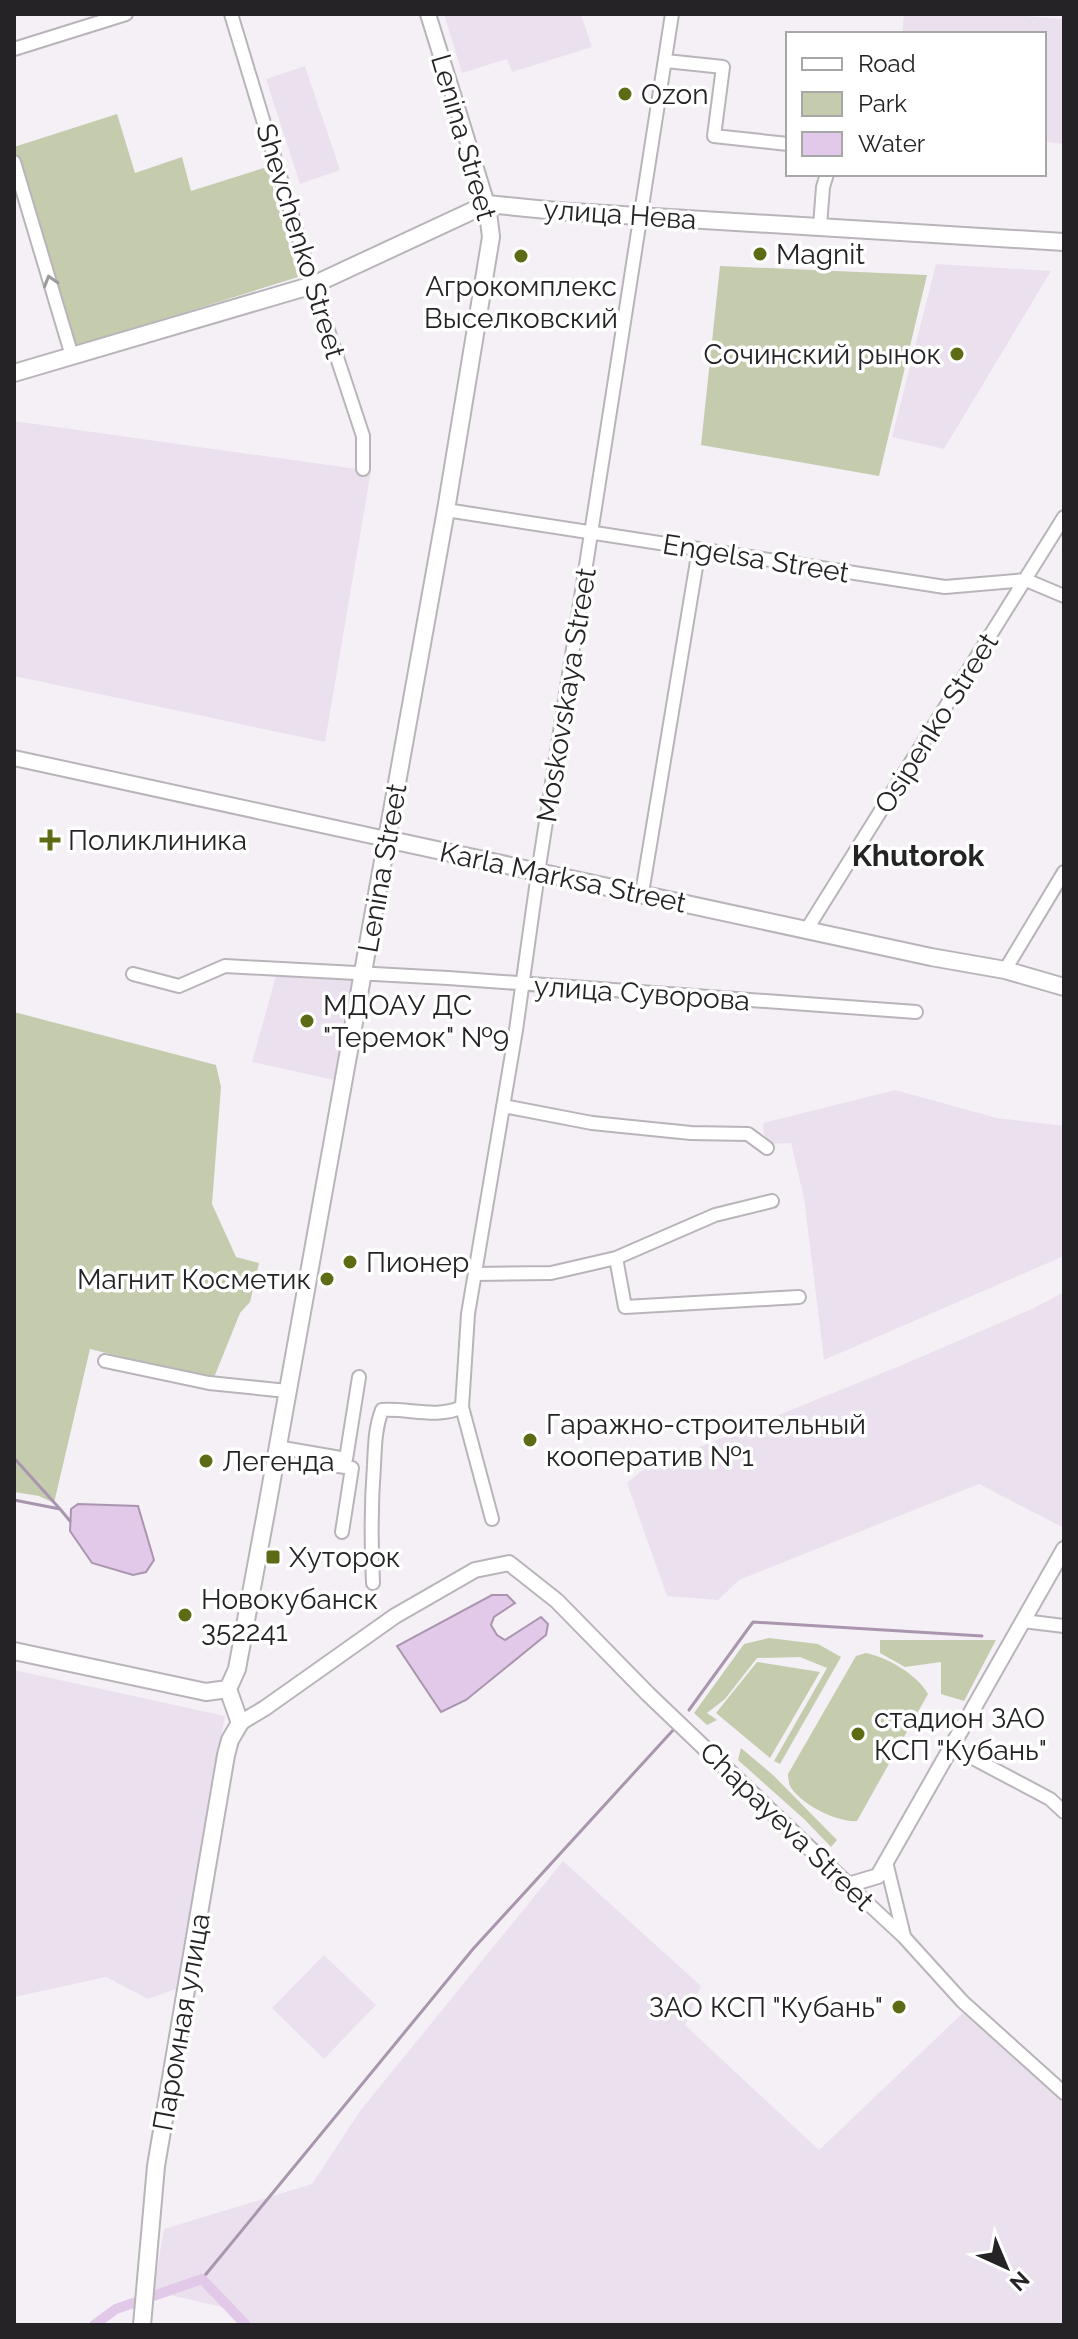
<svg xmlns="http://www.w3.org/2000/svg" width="1078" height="2339" font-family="Raleway,sans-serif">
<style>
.built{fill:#ebe1ee}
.green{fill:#c4ccad}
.water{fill:#e2c8e9;stroke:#a996ae;stroke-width:2}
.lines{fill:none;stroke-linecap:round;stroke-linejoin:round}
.stream{stroke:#a996ae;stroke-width:3}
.canal{stroke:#e2c8e9;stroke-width:10}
.minor-casing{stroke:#b9b4ba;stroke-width:16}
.tertiary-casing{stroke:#b9b4ba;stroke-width:18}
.secondary-casing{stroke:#b9b4ba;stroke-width:20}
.minor{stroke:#fff;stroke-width:12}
.tertiary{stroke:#fff;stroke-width:14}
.secondary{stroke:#fff;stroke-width:16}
.oneway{stroke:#9d9c9d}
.poi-dot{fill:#5d6b15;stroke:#fff;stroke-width:3}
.labels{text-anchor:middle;stroke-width:7;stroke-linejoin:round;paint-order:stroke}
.poi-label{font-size:28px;fill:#252325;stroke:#fff;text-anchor:start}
.street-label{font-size:28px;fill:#252325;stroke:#fff}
.neighbourhood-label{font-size:30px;font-weight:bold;fill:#252325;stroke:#fff}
</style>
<rect width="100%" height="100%" fill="#f5f0f6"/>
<path class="built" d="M444,14H581L592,47L512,72L507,59L462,73Z
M904,14H998L1064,19V144L1044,142V34H902Z
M305,66L340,170L300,184L266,79Z
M936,264L1051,271L944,449L892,437Z
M14,421L371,471L325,742L14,676Z
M276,976L358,979L339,1081L252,1062Z
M895,1090L997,1118L1064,1126V1256L824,1360L804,1198L791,1143L765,1144L763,1123Z
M1064,1292L1062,1527L979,1484L739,1580L718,1600L667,1596L627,1483L643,1470L902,1365L1034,1308Z
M14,1670L225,1716L176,1989L148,1999L106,1977L14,1997Z
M563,1861L701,1986L685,2025L819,2150L967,2009L1064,2095V2325H244L222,2307L153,2291L164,2229L312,2184L360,2111Z
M324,1955L376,2005L324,2059L272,2008Z"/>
<path class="green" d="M117,114L135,173L182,157L191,191L267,167L298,277L74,347L14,147Z
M720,266L927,275L879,476L701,445Z
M14,1012L216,1065L221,1087L212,1204L236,1257L259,1263L250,1302L240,1313L213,1380L90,1349L54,1503L39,1496L14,1492Z
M769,1638L818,1644L841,1657L780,1764L774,1761L827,1668L800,1657L757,1658L725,1699L707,1713L717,1720L707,1725L694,1713L744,1644Z
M880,1640H996L964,1701L941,1694V1662L905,1667L880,1653Z
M866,1653C887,1657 918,1675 928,1694L857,1821C838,1823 800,1804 790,1786C789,1785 788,1775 788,1774L856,1656Z
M757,1662L820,1672L770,1758L716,1713Z
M741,1748L773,1775L837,1840L831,1847L804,1819L738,1760Z"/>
<path class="water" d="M78,1504L138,1506L154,1560L146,1572L133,1575L92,1563L70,1531L71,1509Z
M492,1595H507L515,1603L494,1617L491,1625L497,1635L505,1640L541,1617L548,1624L546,1635L466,1700L441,1712L397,1646Z"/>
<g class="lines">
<path class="stream" d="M14,1458L60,1509
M14,1500L60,1509L70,1521
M689,1710L753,1622L982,1636
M202,2279L473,1949L675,1728"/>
<path class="canal" d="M94,2325L116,2309L202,2279L246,2325"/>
<g class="minor-casing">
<path id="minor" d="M231,14L313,285L363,436V469
M14,49L126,14
M666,61L723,67L714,136L788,144
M14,162L72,356
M820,226L823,187L827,174
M446,510L945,587L1026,580L1064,596
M642,893L699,549
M807,929L1064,517
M1005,970L1064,872
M133,974L179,986L225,966L448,978L916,1012
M503,1106L592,1123L691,1133L748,1134L767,1148
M616,1258L625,1307L799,1297
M475,1274L551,1273L616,1258L715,1215L772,1201
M105,1361L209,1383L287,1391
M462,1407L492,1519
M277,1447L346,1459L359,1377
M332,1465L352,1468L342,1532
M373,1583C371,1543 371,1505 374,1465C375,1446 375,1428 382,1410C409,1408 437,1419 462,1407L468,1314L516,1030L538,873L672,14
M1023,1621L1064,1626
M952,1747L1050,1799L1064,1812
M886,1862L904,1936
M848,1885L904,1937L963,2002L1064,2093"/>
</g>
<g class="tertiary-casing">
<path id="tertiary" d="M428,14L487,204
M14,758L386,839
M240,1723L265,1708L395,1616L475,1570L509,1563L557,1601L648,1694L848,1885L878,1876L1064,1549"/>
</g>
<g class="secondary-casing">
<path id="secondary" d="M14,373L313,285L487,204L557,211L1064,242
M386,839L931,957L1005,970L1064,987
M14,1651L206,1692L228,1689
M142,2325L156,2166L226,1755L230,1740L240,1723L228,1689L237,1669L267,1507L446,510L491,237L487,204"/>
</g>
<use href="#minor" class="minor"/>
<use href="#tertiary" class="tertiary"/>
<use href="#secondary" class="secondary"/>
</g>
<defs><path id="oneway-chevron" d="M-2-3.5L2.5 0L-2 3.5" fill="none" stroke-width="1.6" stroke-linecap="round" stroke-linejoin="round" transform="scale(2)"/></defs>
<use class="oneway" href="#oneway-chevron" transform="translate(50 281) rotate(-107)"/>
<g class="poi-dot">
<circle cx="625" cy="94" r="8"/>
<circle cx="760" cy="254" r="8"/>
<circle cx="521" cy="256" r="8"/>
<circle cx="957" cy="354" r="8"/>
<path d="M46 828h8v8h8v8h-8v8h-8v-8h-8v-8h8z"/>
<circle cx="307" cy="1021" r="8"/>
<circle cx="350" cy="1262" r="8"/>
<circle cx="327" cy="1279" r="8"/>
<circle cx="530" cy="1440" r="8"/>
<circle cx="206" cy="1461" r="8"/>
<rect x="265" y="1549" width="16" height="16" rx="4"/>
<circle cx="185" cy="1615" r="8"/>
<circle cx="858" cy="1734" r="8"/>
<circle cx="899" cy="2007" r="8"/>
</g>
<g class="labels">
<g class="poi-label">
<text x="641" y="104">Ozon</text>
<text x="776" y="264">Magnit</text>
<text x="521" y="296" text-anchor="middle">Агрокомплекс<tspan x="521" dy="32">Выселковский</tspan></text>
<text x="941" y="364" text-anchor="end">Сочинский рынок</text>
<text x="68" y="850">Поликлиника</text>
<text x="323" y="1015">МДОАУ ДС<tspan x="323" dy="32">"Теремок" №9</tspan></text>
<text x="366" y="1272">Пионер</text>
<text x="311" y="1289" text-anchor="end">Магнит Косметик</text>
<text x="546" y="1434">Гаражно-строительный<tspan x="546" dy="32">кооператив №1</tspan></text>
<text x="222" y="1471">Легенда</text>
<text x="289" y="1567">Хуторок</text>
<text x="201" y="1609">Новокубанск<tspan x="201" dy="32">352241</tspan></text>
<text x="874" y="1728">стадион ЗАО<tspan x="874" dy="32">КСП "Кубань"</tspan></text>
<text x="883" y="2017" text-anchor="end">ЗАО КСП "Кубань"</text>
</g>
<g class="street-label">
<text transform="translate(464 137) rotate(74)" y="10">Lenina Street</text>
<text transform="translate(620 214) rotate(4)" y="10">улица Нева</text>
<text transform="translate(301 241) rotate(73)" y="10">Shevchenko Street</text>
<text transform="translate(756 558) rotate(9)" y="10">Engelsa Street</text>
<text transform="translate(566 695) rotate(-81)" y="10">Moskovskaya Street</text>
<text transform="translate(936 723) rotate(-58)" y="10">Osipenko Street</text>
<text transform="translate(382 868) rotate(-80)" y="10">Lenina Street</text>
<text transform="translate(563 877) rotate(12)" y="10">Karla Marksa Street</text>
<text transform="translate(642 993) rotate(4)" y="10">улица Суворова</text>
<text transform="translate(787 1826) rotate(44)" y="10">Chapayeva Street</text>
<text transform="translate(181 2022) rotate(-80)" y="10">Паромная улица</text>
</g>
<g class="neighbourhood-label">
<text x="918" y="866">Khutorok</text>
</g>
</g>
<rect width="1078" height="2339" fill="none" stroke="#252325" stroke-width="32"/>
<rect x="786" y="32" width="260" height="144" fill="#ffffff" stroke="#a8a7a8" stroke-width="2"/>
<rect x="802" y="58" width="40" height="12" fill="#ffffff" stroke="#a8a7a8" stroke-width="2"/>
<text x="858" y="72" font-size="24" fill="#252325">Road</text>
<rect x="802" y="92" width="40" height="24" fill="#c4ccad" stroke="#a8a7a8" stroke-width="2"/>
<text x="858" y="112" font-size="24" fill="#252325">Park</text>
<rect x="802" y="132" width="40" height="24" fill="#e2c8e9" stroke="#a8a7a8" stroke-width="2"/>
<text x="858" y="152" font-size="24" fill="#252325">Water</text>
<g transform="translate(1006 2267) rotate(136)" stroke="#ffffff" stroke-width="6" paint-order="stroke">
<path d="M0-6L14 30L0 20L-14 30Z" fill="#252325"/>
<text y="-12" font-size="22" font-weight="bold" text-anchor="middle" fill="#252325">N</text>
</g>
</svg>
